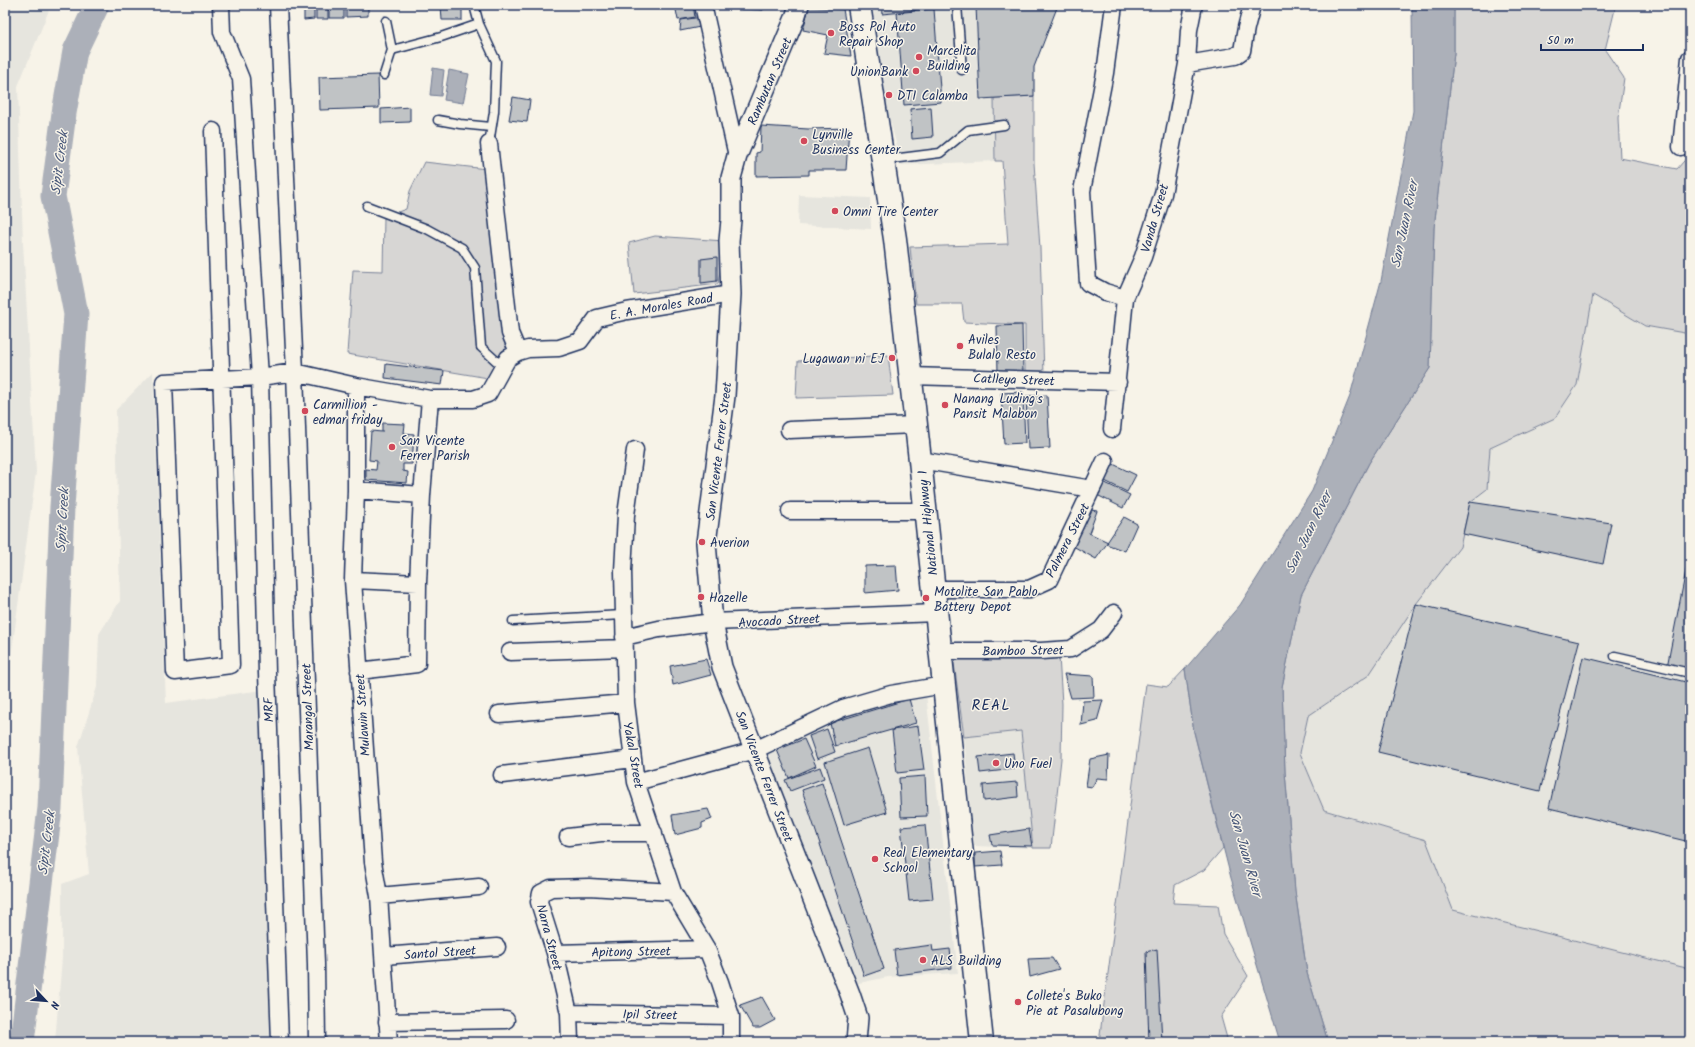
<svg xmlns="http://www.w3.org/2000/svg" width="1695" height="1047" font-family="Kalam,sans-serif">
<style>
.built{fill:#e6e5de}
.green{fill:#d7d6d4;stroke:#798299}
.water{fill:#acb0b9;stroke:#727c95}
.lines{fill:none;stroke-linecap:round;stroke-linejoin:round}
.river{stroke:#acb0b9;stroke-width:25}
.building{fill:#c0c3c5;stroke:#1b2f5e}
.service-casing{stroke:#1b2f5e;stroke-width:11}
.minor-casing{stroke:#1b2f5e;stroke-width:19}
.tertiary-casing{stroke:#1b2f5e;stroke-width:22}
.trunk-casing{stroke:#1b2f5e;stroke-width:25}
.service{stroke:#f7f3e8;stroke-width:8}
.minor{stroke:#f7f3e8;stroke-width:16}
.tertiary{stroke:#f7f3e8;stroke-width:19}
.trunk{stroke:#f7f3e8;stroke-width:22}
.poi-dot{fill:#d1495b;stroke:#f7f3e8;stroke-width:1.5}
.labels{text-anchor:middle;stroke-width:3;stroke-linejoin:round;paint-order:stroke}
.poi-label{font-size:13px;fill:#1b2f5e;stroke:#f7f3e8;text-anchor:start}
.street-label{font-size:13px;fill:#1b2f5e;stroke:#f7f3e8}
.water-label{font-size:14px;font-style:italic;fill:#465679;stroke:#f7f3e8}
.quarter-label{font-size:15px;letter-spacing:1px;fill:#1b2f5e;stroke:#f7f3e8}
</style>
<rect width="100%" height="100%" fill="#f7f3e8"/>
<filter id="ink" filterUnits="userSpaceOnUse"><feTurbulence type="fractalNoise" baseFrequency=".025" numOctaves="2"/><feDisplacementMap in="SourceGraphic" scale="8" xChannelSelector="R" yChannelSelector="G"/><feConvolveMatrix kernelMatrix="1 2 1 2 8 2 1 2 1" color-interpolation-filters="sRGB"/></filter>
<g filter="url(#ink)">
<path class="built" d="M5,5H51L18,86L23,243L36,472L5,702Z
M872,5H976L980,99L994,98L995,161L902,165L888,113Z
M799,195L870,198L871,229L798,225Z
M1593,294L1645,326L1690,334V969L1453,910L1426,840L1324,810L1300,753L1308,716L1369,675L1416,604L1460,547L1470,502L1487,489L1490,448L1555,418L1577,386Z
M153,372L166,703L263,690L276,1042H55L62,958V884L89,874L78,747L97,687L99,634L120,601L116,410Z
M926,694L958,973L888,977L854,984L763,752L855,711Z
M1021,730L1033,848L973,846L964,737Z"/>
<path class="green" d="M1454,5H1616L1605,50L1624,78L1618,118L1620,158L1677,169L1690,154V334L1645,326L1593,295L1577,385L1555,418L1490,448L1487,489L1470,502L1460,547L1416,604L1369,675L1308,716L1300,753L1324,810L1426,840L1453,910L1690,969V1042H1328L1307,973L1295,891L1285,772L1282,687L1301,595L1369,463L1430,368L1434,228L1454,53Z
M1034,96V163L1040,248L1044,375L1025,376V325L964,322L962,304H916L910,247L1008,244L1002,161H995L994,98Z
M424,162L487,169L500,322L506,348L488,378L347,354L353,270L383,271L384,217L406,209L410,191Z
M655,236L724,241L718,284L634,294L629,243Z
M888,355L893,395L796,398L798,361Z
M953,656H1059L1062,704L1061,759L1051,848H1033L1021,731L964,737Z
M1185,669L1194,732L1223,848L1204,870L1175,885L1173,903L1218,905L1223,934L1248,976L1221,1017L1228,1042H1099L1146,684L1168,687Z"/>
<path class="water" d="M1412,5H1454V53L1434,228L1430,368L1369,463L1301,595L1282,687L1285,772L1295,891L1307,973L1328,1042H1280L1231,878L1194,732L1185,669L1240,605L1312,491L1350,396L1381,281L1413,111Z
M433,68L444,70L441,96L430,95Z
M449,70L469,74L463,103L444,100Z"/>
<g class="lines">
<path class="river" d="M22,1042L50,808L62,507L76,314L53,196L64,113L75,51L97,5"/>
</g>
<path class="building" d="M329,5H344V18H329Z
M346,5H368V16L346,17Z
M441,5H462V20H442Z
M675,5H693L695,17L678,20Z
M731,5H769H766L763,10L737,9Z
M881,5H915V11L882,14Z
M1002,5H1058L1034,67V96L980,99L976,6Z
M316,6H328V19H316Z
M304,7H314V19L304,20Z
M809,7L843,9L851,56L824,53L828,35L803,30Z
M934,9L941,102L904,105L897,12Z
M702,17L705,26L680,31L681,20Z
M378,75L379,108L320,110L319,77Z
M513,97L530,100L527,122L509,120Z
M410,107V122L381,123V109Z
M931,107L933,137L912,139L910,109Z
M761,126L808,129L849,128L846,170H809V175L756,176V153L760,152Z
M717,257V281L701,283V259Z
M1022,325L1023,372L998,373L997,326Z
M386,364L444,371L442,385L385,378Z
M1023,392L1025,443L1004,444L1001,393Z
M1047,395L1050,448L1028,449L1026,396Z
M382,423L405,424L404,433L414,434L412,464H403V471L408,472L407,483L366,480V469L376,470L377,461L369,460L371,431L382,432Z
M1111,463L1136,475L1127,492L1103,480Z
M1101,481L1130,495L1123,508L1095,494Z
M1470,502L1611,523L1603,564L1463,534Z
M1091,510L1097,511L1089,533L1108,542L1096,559L1073,546Z
M1124,517L1137,524L1125,551L1106,544Z
M1690,550V671L1667,667Z
M896,565L898,590L865,593V566Z
M1416,604L1579,642L1540,791L1378,752Z
M1583,657L1690,683V842L1549,808Z
M706,659L711,675L673,685L670,666Z
M1064,674L1093,676L1094,697L1071,698Z
M909,699L916,723L835,746L830,723Z
M1103,700L1097,721L1081,725L1083,701Z
M918,726L924,770L897,773L892,730Z
M827,729L835,752L817,759L809,736Z
M804,739L816,766L789,778L777,750Z
M868,748L887,812L844,825L825,762Z
M1013,753L1015,769L980,773L978,757Z
M1109,755L1108,779L1097,778L1092,787L1086,786L1090,759Z
M820,767L824,778L790,791L785,780Z
M925,776L927,816L901,817L899,778Z
M1017,782L1018,797L984,801L983,785Z
M822,783L884,969L864,976L802,790Z
M708,809L712,819L702,823V828L675,835L672,815Z
M925,825L933,899L909,901L901,827Z
M1029,829L1032,846L992,845L990,835Z
M1000,851L1002,865L975,867V853Z
M932,945L933,951L950,949L952,968L897,975L894,950Z
M1157,949L1162,1042H1149L1146,952Z
M1052,958L1059,969L1030,977L1028,959Z
M762,997L775,1020L760,1028H753L740,1005Z"/>
<g class="lines">
<g class="service-casing">
<path id="service" d="M474,5L479,24L496,61L494,112L489,144
M957,5L962,70
M392,50L441,37L479,24
M384,75L392,50L386,21
M438,120L460,124L491,127
M884,160L940,153L968,130L1004,125
M367,206L427,229L462,248L475,268L481,347L503,367
M513,621L623,615
M1615,656L1690,673"/>
</g>
<g class="minor-casing">
<path id="minor" d="M221,5L222,32L241,79L260,377L267,673L280,1042
M278,5L295,372L316,964L317,1042
M703,5L737,156
M1114,5L1105,73L1082,191L1088,283L1105,292L1125,298
M1187,64L1235,56L1242,51L1246,28L1252,5
M213,131L231,665L175,672L164,382L260,377L295,372L356,386L430,399H473L488,394L508,358L518,352L528,349L559,348L580,341L597,318L627,311L731,294
M489,144L510,333L518,352
M1681,147L1690,58
M910,376L1118,382
M356,386V490L353,580L373,862L379,896L389,1042
M1112,429L1125,298L1143,257L1163,194L1187,64L1189,30L1194,5
M789,430L916,425
M635,450L626,515L623,571L626,703L633,759L636,782L673,892L707,949L720,982L731,1016V1042
M920,460L1092,489
M356,490L422,495
M790,511H925
M353,580L418,583
M934,589H1029L1049,580L1105,461
M624,637L659,629L713,622L936,613
M941,651H1041L1071,649L1101,630L1114,613
M510,652L624,648
M359,671L417,664L418,583L422,495L430,399
M499,714L626,703
M502,775L633,759
M636,782L755,750L843,708L891,694L944,685
M568,837L601,833H654
M379,896L479,887
M555,953L707,949
M384,956L497,947
M569,1013L731,1016
M387,1022L506,1020
M570,1042L569,1013L555,953L539,902L541,893L551,888L589,887L673,892"/>
</g>
<g class="tertiary-casing">
<path id="tertiary" d="M799,5L795,18L737,156L731,178V220L729,241L731,294L725,396L706,543L713,622L722,667L850,994L858,1018L856,1042"/>
</g>
<g class="trunk-casing">
<path id="trunk" d="M859,5L895,239L920,460L982,1042"/>
</g>
<use href="#service" class="service"/>
<use href="#minor" class="minor"/>
<use href="#tertiary" class="tertiary"/>
<use href="#trunk" class="trunk"/>
</g>
</g>
<g class="poi-dot">
<circle cx="831" cy="33" r="4"/>
<circle cx="919" cy="57" r="4"/>
<circle cx="916" cy="71" r="4"/>
<circle cx="889" cy="95" r="4"/>
<circle cx="804" cy="141" r="4"/>
<circle cx="835" cy="211" r="4"/>
<circle cx="960" cy="346" r="4"/>
<circle cx="892" cy="358" r="4"/>
<circle cx="945" cy="405" r="4"/>
<circle cx="305" cy="411" r="4"/>
<circle cx="392" cy="447" r="4"/>
<circle cx="702" cy="542" r="4"/>
<circle cx="701" cy="597" r="4"/>
<circle cx="926" cy="598" r="4"/>
<circle cx="996" cy="763" r="4"/>
<circle cx="875" cy="859" r="4"/>
<circle cx="923" cy="960" r="4"/>
<circle cx="1018" cy="1002" r="4"/>
</g>
<g class="labels">
<g class="poi-label">
<text x="839" y="31">Boss Pol Auto<tspan x="839" dy="15">Repair Shop</tspan></text>
<text x="927" y="55">Marcelita<tspan x="927" dy="15">Building</tspan></text>
<text x="908" y="76" text-anchor="end">UnionBank</text>
<text x="897" y="100">DTI Calamba</text>
<text x="812" y="139">Lynville<tspan x="812" dy="15">Business Center</tspan></text>
<text x="843" y="216">Omni Tire Center</text>
<text x="968" y="344">Aviles<tspan x="968" dy="15">Bulalo Resto</tspan></text>
<text x="884" y="363" text-anchor="end">Lugawan ni EJ</text>
<text x="953" y="403">Nanang Luding's<tspan x="953" dy="15">Pansit Malabon</tspan></text>
<text x="313" y="409">Carmillion -<tspan x="313" dy="15">edmar friday</tspan></text>
<text x="400" y="445">San Vicente<tspan x="400" dy="15">Ferrer Parish</tspan></text>
<text x="710" y="547">Averion</text>
<text x="934" y="596">Motolite San Pablo<tspan x="934" dy="15">Battery Depot</tspan></text>
<text x="709" y="602">Hazelle</text>
<text x="1004" y="768">Uno Fuel</text>
<text x="883" y="857">Real Elementary<tspan x="883" dy="15">School</tspan></text>
<text x="931" y="965">ALS Building</text>
<text x="1026" y="1000">Collete's Buko<tspan x="1026" dy="15">Pie at Pasalubong</tspan></text>
</g>
<g class="street-label">
<text transform="translate(769 81) rotate(-67)" y="5">Rambutan Street</text>
<text transform="translate(1154 218) rotate(-74)" y="5">Vanda Street</text>
<text transform="translate(661 306) rotate(-10)" y="5">E. A. Morales Road</text>
<text transform="translate(1014 379) rotate(2)" y="5">Catlleya Street</text>
<text transform="translate(718 451) rotate(-83)" y="5">San Vicente Ferrer Street</text>
<text transform="translate(927 523) rotate(-96)" y="5">National Highway 1</text>
<text transform="translate(1067 540) rotate(-63)" y="5">Palmera Street</text>
<text transform="translate(779 620) rotate(-3)" y="5">Avocado Street</text>
<text transform="translate(1023 650) rotate(-1)" y="5">Bamboo Street</text>
<text transform="translate(307 707) rotate(-92)" y="5">Marangal Street</text>
<text transform="translate(268 710) rotate(-92)" y="5">MRF</text>
<text transform="translate(362 715) rotate(-94)" y="5">Mulawin Street</text>
<text transform="translate(634 755) rotate(80)" y="5">Yakal Street</text>
<text transform="translate(765 776) rotate(69)" y="5">San Vicente Ferrer Street</text>
<text transform="translate(550 937) rotate(75)" y="5">Narra Street</text>
<text transform="translate(631 951) rotate(-1)" y="5">Apitong Street</text>
<text transform="translate(440 952) rotate(-4)" y="5">Santol Street</text>
<text transform="translate(650 1014) rotate(1)" y="5">Ipil Street</text>
</g>
<g class="water-label">
<text transform="translate(59 163) rotate(-83)" y="5">Sipit Creek</text>
<text transform="translate(1404 224) rotate(-78)" y="5">San Juan River</text>
<text transform="translate(62 520) rotate(-87)" y="5">Sipit Creek</text>
<text transform="translate(1308 532) rotate(-64)" y="5">San Juan River</text>
<text transform="translate(46 843) rotate(-83)" y="5">Sipit Creek</text>
<text transform="translate(1246 853) rotate(74)" y="5">San Juan River</text>
</g>
<g class="quarter-label">
<text x="991" y="710">REAL</text>
</g>
</g>
<rect width="1695" height="1047" fill="none" stroke="#f7f3e8" stroke-width="20"/>
<rect x="10" y="10" width="1675" height="1027" fill="none" stroke="#1b2f5e" stroke-width="1.5" filter="url(#ink)"/>
<g transform="translate(46 1001) rotate(116)" stroke="#f7f3e8" stroke-width="3" paint-order="stroke">
<path d="M0-3L7 15L0 10L-7 15Z" fill="#1b2f5e"/>
<text y="-6" font-size="11" font-weight="bold" text-anchor="middle" fill="#1b2f5e">N</text>
</g>
<path d="M1541 44v6h102v-6" fill="none" stroke="#1b2f5e" stroke-width="2"/>
<text x="1547" y="44" font-size="12" fill="#1b2f5e" stroke="#f7f3e8" stroke-width="3" paint-order="stroke">50 m</text>
</svg>
